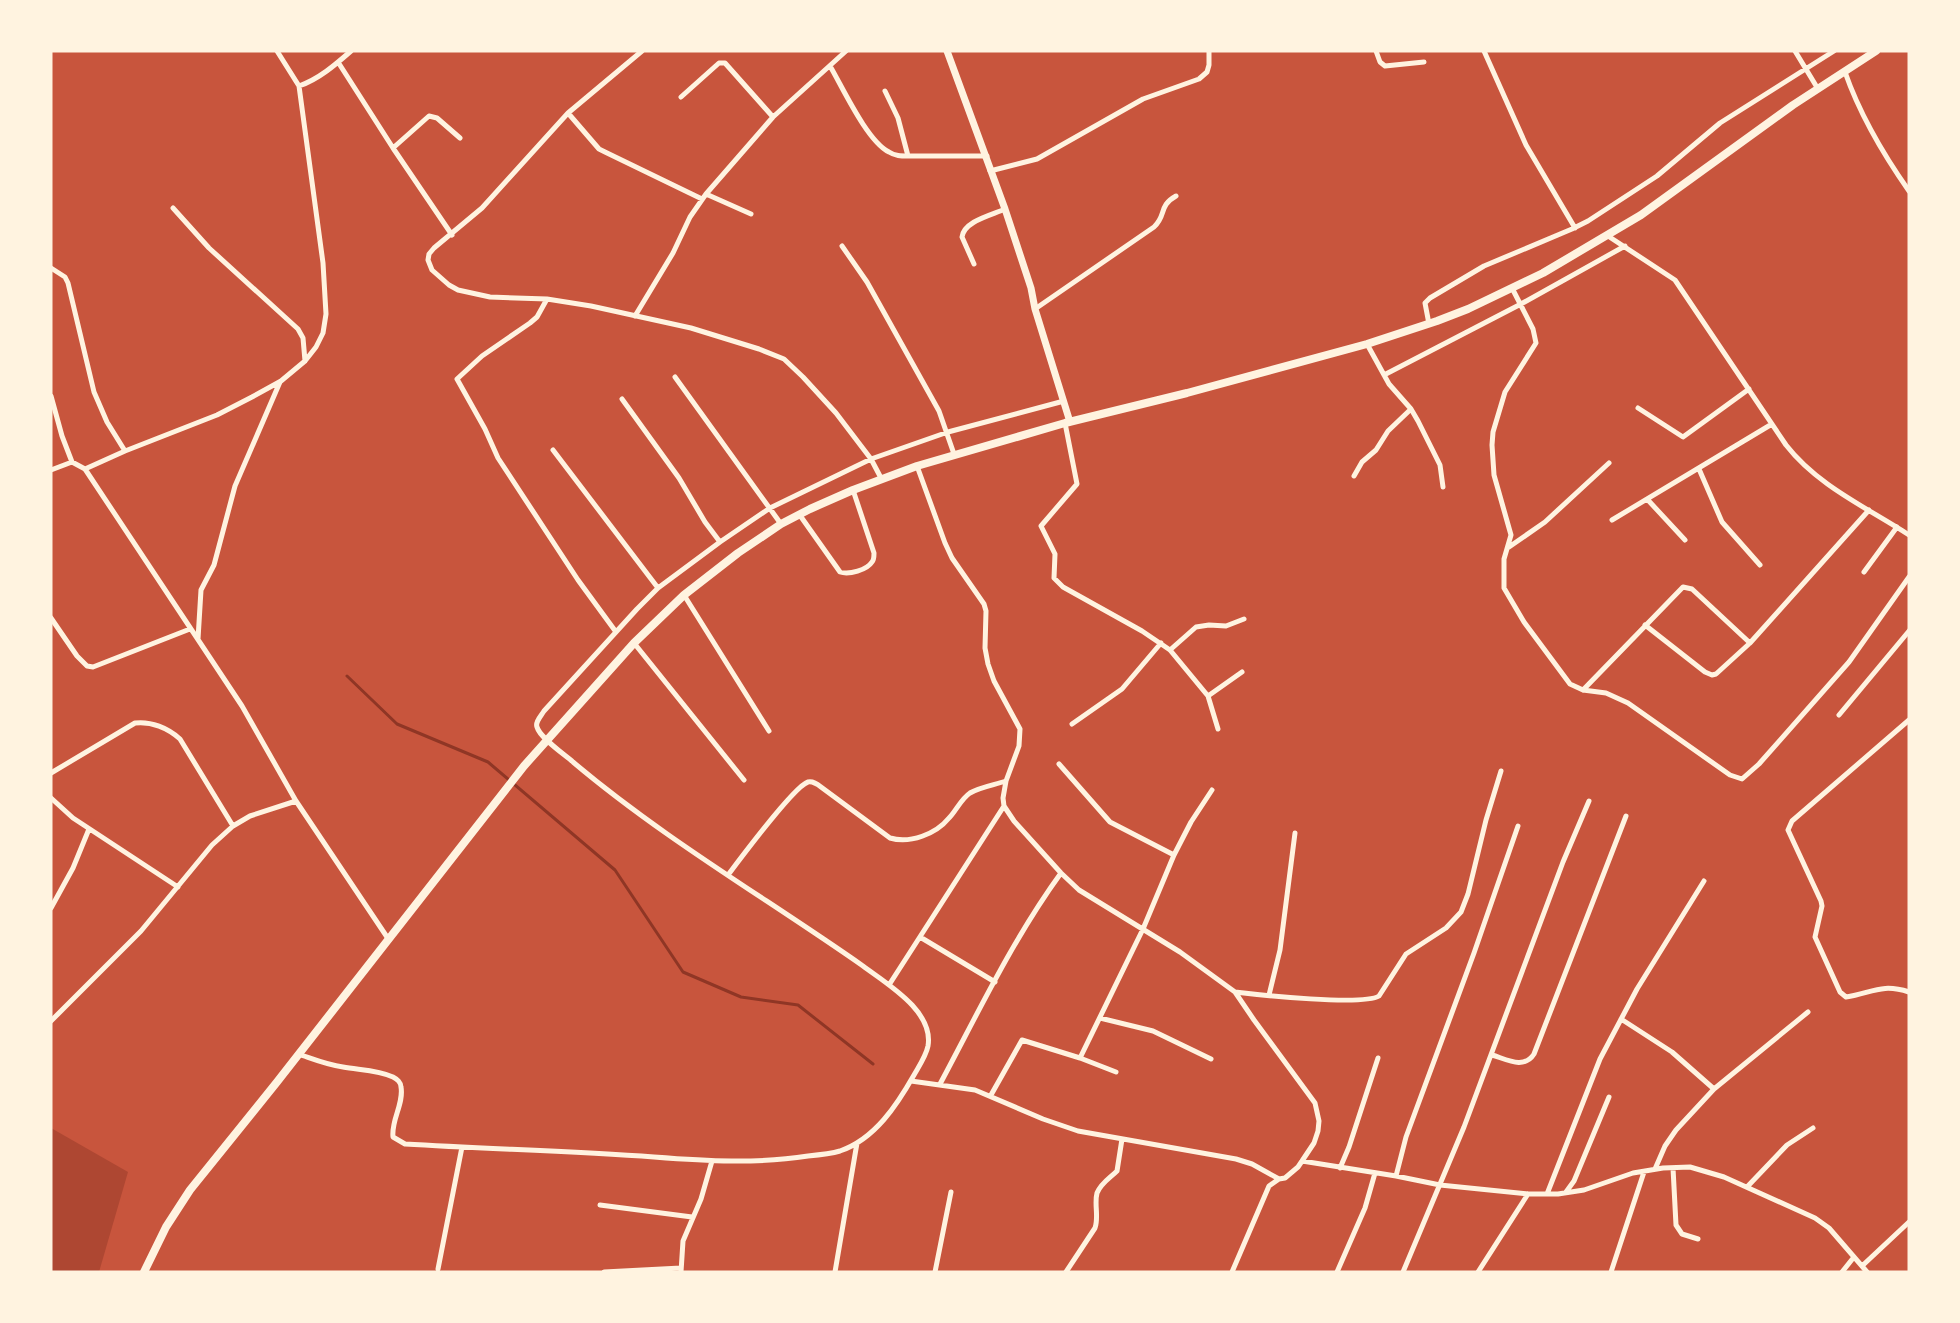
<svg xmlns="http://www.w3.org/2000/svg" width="1960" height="1323" font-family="Manrope,sans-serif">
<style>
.green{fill:#ae4732}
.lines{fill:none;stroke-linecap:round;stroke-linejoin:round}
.stream{stroke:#8f3625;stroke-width:3}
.minor{stroke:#fff3e0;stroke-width:5}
.tertiary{stroke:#fff3e0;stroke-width:7}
.secondary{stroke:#fff3e0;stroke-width:8}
</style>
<rect width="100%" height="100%" fill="#c8553d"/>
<path class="green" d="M51,1128L128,1172L99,1272H51Z"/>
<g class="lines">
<path class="stream" d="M347,676L397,724L488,762L615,870L683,972L741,997L798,1005L873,1064"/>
<path class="minor" d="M642,51L568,113L482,208L434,248L429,254L428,260L432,270L449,285L458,290L490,297L547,299L591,306L691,328L759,349L784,359L803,377L836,413L871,459L881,478
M1376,51L1380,62L1385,66L1424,62
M1484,51L1526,145L1575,228
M1795,51L1818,89
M338,62L393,148L452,235
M830,66C843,88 867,141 889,152C895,156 901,156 908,156H987
M1845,72C1860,115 1883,154 1909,191
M299,86C319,79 335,65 351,51
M885,91L898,118L908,156
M681,97L719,63H725L773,117
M568,113L599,149L605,152L702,199
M393,148L429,116L437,118L460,138
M990,171L1037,159L1143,99L1199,79L1207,72L1209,65V51
M706,194L751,214
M173,208L209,248L298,329L303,338L305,361
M1608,236L1675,280L1786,445C1818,486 1866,507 1909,535
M842,246L867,282L939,411L954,454
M974,264L962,237C964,221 992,215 1005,209
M51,268L65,277L68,283L94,392L107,422L125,451
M1512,288L1533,329L1536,343L1505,392L1493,432L1492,445L1494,475L1511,535L1504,559V588L1524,622L1570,684L1583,690L1606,693L1628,703L1730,775L1742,779L1759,764L1849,662L1909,577
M547,299L537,317L530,323L482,356L457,379L485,429L498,458L578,580L616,632
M1035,309L1154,227C1167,215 1158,206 1176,196
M635,316L673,253L690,217L706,194L773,117L846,51
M1429,324L1425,303L1430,298L1484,266L1572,229L1588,221L1657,176L1720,123L1834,51
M1367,344L1389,384L1411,409L1418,421L1440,465L1443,487
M1384,375L1521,304L1625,246
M675,377L781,524
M51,396L62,436L72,462
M622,399L679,478L705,522L720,542
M1638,408L1683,437L1749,389
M1065,423L1077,484L1041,526L1055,554L1054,578L1063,587L1142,631L1170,650L1208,696L1218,729
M553,450L658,588
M85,469L125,451L217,415L252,397L281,381L305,361L316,347L323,333L326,314L323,263L299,86L277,51
M1699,469L1722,522L1760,565
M51,470L72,462L85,469L242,706L296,801L389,940
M1354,476L1362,462L1376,450L1388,431L1411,409
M1647,499L1685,540
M799,514L840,572C849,575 867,570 872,562C874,560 874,556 874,553L853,490
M1612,520L1772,424
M1509,547L1545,522L1609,463
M1864,572L1897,527
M684,595L769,731
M51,618L77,656L87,666L93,667L190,629
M1645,625L1705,672L1712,675L1716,674L1750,643L1869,510
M198,639L201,590L214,565L235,486L280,382
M634,643L744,780
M1170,650L1196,627L1209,625L1226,626L1244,619
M1583,690L1683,587L1692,589L1750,643
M1208,696L1242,672
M1839,715L1909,631
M1909,720L1792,821L1788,830L1821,901L1822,906L1815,937L1840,992L1846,997C1872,993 1881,983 1909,992
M1072,724L1122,689L1161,643
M1059,764L1110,822L1174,855
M51,773L135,723C151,721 168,728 180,739L233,826
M51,798L73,818L178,887
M728,875C740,859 795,786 808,782C813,781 817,784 821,787L890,838C910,844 936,834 949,818C956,811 961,799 970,793C980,787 994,785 1006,781
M51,908L73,868L89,829
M920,937L995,982
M889,985L1004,806
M1235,992C1260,995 1363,1006 1379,996L1406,954L1446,928L1461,912L1468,894L1486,820L1501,771
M1269,995L1280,950L1295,833
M1100,1018L1153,1031L1211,1059
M1621,1019L1672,1052L1714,1089
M51,1021L141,931L212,845L233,826L250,816L296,801
M298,1054C313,1059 327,1065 343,1067C359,1070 378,1070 393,1077C397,1079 401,1083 401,1087C404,1104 391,1120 393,1137L405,1144C488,1149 571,1151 654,1157C706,1161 757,1164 808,1156C819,1155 830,1154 840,1151C875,1139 897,1105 914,1075C919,1066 926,1056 928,1046C934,1011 887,984 863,966C766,898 663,838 573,762C564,754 540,738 537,727C535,722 541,716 544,711L637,609L658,588L720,542L770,508L871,459L948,432L1064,401
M1492,1055C1506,1059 1524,1070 1534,1054L1626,816
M1080,1058L1143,929L1174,855L1191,822L1212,790
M911,1081L975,1090L1043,1119L1078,1131L1236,1159L1252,1164L1279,1179L1285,1178L1298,1167L1314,1143L1318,1131L1319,1121L1315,1103L1254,1020L1235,992L1180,952L1079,890L1061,873L1014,821L1004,806L1003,798L1006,781L1019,746L1020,729L994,681L988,664L985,648L986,611L984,604L952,558L945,543L917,466
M940,1084C978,1013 1013,939 1061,873
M991,1095L1022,1040L1080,1058L1116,1072
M1302,1161L1396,1176L1440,1185L1528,1194H1558L1584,1190L1633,1173L1663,1168L1690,1167L1724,1177L1815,1218L1829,1228L1867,1272
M1340,1168L1349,1147L1378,1058
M1673,1168L1676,1225L1682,1234L1698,1239
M1655,1169L1665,1146L1676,1130L1714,1089L1808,1012
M1396,1176L1406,1137L1474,953L1518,826
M1747,1187L1787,1145L1813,1128
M1566,1192L1574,1181L1609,1097
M1547,1194L1600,1059L1637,989L1704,881
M600,1205L692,1217
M1862,1266L1909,1222
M438,1269L462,1147
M604,1272L681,1268
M681,1272L683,1241L701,1199L712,1161
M835,1272L857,1143
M935,1272L951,1192
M1066,1272L1095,1228C1099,1217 1094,1204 1097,1193C1101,1183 1110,1178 1117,1171L1122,1139
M1232,1272L1269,1186L1279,1179
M1337,1272L1365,1208L1375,1173
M1403,1272L1464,1127L1563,862L1589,801
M1478,1272L1528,1194
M1611,1272L1644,1172
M1842,1272L1854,1257"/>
<path class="tertiary" d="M947,51L1005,209L1031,288L1035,309L1070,422"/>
<path class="secondary" d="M144,1272L166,1227L190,1190L277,1082L524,766L634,643L684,595L738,553L781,524L810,509L853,490L917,466L1065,423L1187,393L1367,344L1437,321L1468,309L1543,273L1641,215L1793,105L1876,51"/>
</g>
<rect width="1960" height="1323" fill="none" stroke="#fff3e0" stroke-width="105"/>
</svg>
